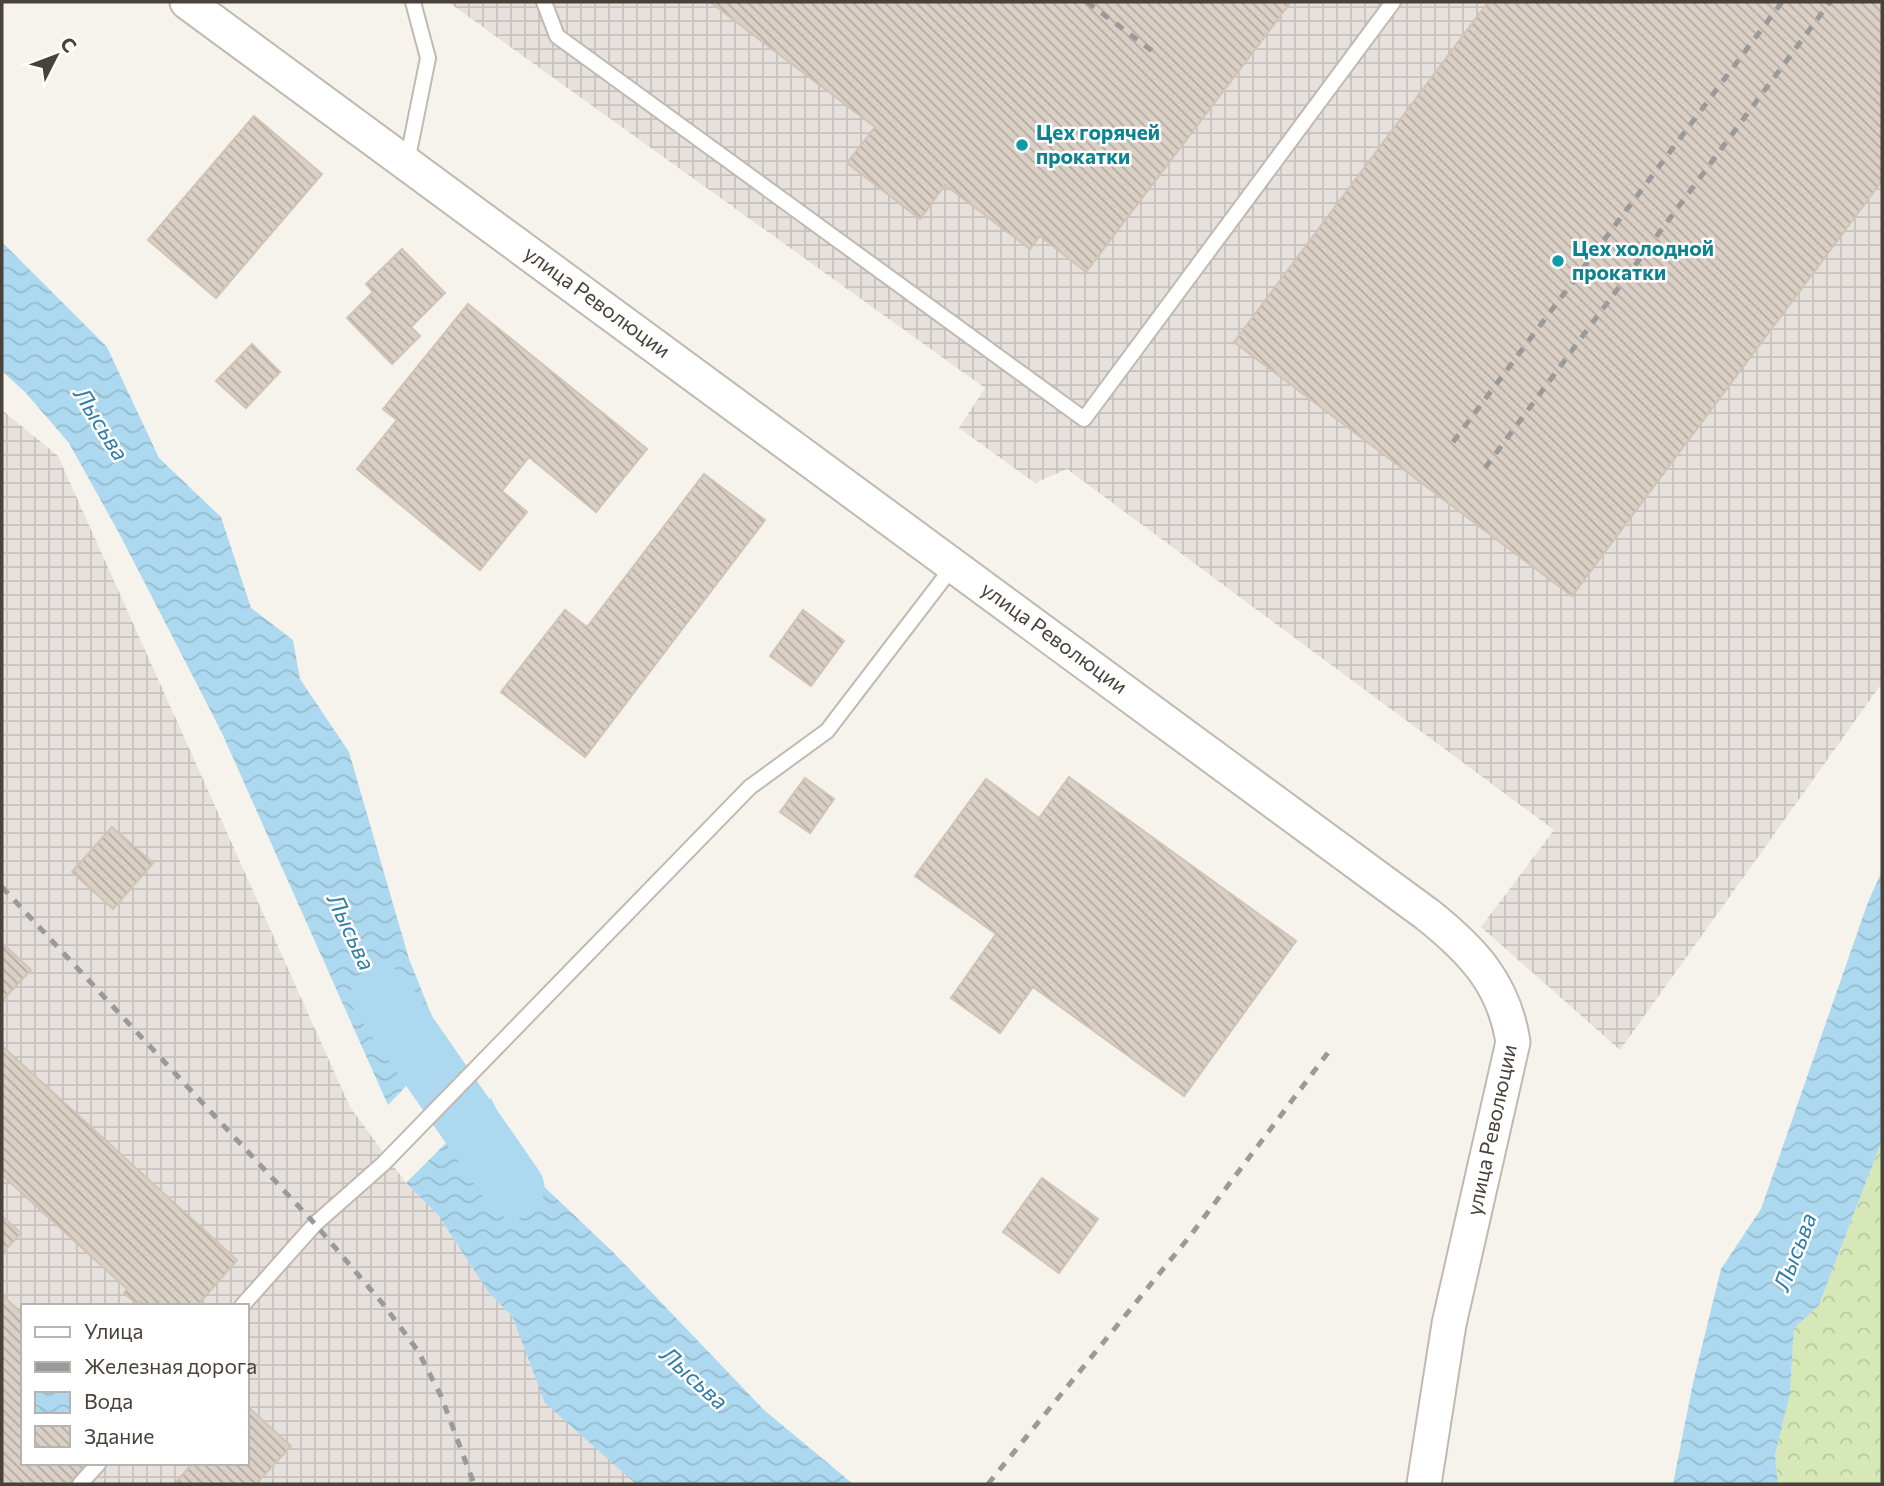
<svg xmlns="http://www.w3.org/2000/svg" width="1884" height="1486" font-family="Commissioner,sans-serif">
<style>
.industrial{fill:url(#industrial-grid);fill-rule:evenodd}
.forest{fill:url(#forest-crowns)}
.water{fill:url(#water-waves)}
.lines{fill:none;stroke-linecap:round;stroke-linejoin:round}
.river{stroke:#acd9ef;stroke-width:61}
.building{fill:url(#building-back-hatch);stroke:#d2c4b5;stroke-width:2}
.service-casing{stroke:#c1b9af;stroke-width:18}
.tertiary-casing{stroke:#c1b9af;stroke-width:37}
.service{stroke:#fff;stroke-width:14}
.tertiary{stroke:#fff;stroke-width:33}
.rail{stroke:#9a9a9a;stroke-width:5;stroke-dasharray:9 9;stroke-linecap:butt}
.culture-dot{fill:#0f9aa8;stroke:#fff;stroke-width:2.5}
.labels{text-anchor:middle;stroke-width:5;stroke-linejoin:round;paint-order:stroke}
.culture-label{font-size:21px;font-weight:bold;fill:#0d838f;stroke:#fff;text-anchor:start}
.street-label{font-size:21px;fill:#4a423a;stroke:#fff}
.water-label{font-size:23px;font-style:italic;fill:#307da5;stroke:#fff}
</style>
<defs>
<pattern id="industrial-grid" width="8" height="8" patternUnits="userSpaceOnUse" patternTransform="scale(1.75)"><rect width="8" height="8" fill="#e6e1dd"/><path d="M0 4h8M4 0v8" fill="none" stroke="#c7c2be"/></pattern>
<pattern id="forest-crowns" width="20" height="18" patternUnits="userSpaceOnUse" patternTransform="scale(1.75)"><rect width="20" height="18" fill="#d6e8b7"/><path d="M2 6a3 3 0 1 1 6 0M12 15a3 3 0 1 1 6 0" fill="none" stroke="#b9c89e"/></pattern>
<pattern id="water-waves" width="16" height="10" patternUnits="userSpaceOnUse" patternTransform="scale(1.75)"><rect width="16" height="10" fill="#acd9ef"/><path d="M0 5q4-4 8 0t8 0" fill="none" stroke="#96bbce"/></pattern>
<pattern id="building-back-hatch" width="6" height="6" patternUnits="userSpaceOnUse" patternTransform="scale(1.75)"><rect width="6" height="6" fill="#dad0c5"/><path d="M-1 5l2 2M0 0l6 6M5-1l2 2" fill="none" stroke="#b3aaa1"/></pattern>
</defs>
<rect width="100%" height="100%" fill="#f6f2ec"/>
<path class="industrial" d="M448,2H1882V683L1620,1050L1481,927L1554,830L1067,469L1035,483L959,428L985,388Z
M2,410L58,456L350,1107L406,1183L438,1215L489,1293L512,1316L546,1403L636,1484H2ZM23,1306H247V1463H23Z"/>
<path class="forest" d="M1882,1140V1484H1778L1775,1455L1790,1394L1794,1328L1819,1305Z"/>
<path class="water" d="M2,242L107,347L159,458L221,517L251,608L293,640L300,679L349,752L409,959L444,1046L388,1105L221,731L120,535L69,443L25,392L2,371Z
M1882,871V1140L1819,1305L1794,1328L1790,1394L1775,1455L1778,1484H1673L1693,1383L1721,1269L1761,1209L1868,902Z
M491,1098L516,1150L538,1181L613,1252L764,1410L853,1484H636L545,1403L512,1316L489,1293L438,1215L406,1183Z"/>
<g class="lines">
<path class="river" d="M381,996L514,1188"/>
</g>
<path class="building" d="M710,2H1291L1086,272L1040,236L1030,249L945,185L920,219L847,163L875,127Z
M1488,2H1882V181L1572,596L1234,342Z
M254,116L322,174L216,298L148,240Z
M402,249L445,293L411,327L420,336L392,364L347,318L373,292L366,284Z
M468,304L647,449L596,512L529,457L502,491L527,512L480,570L357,469L397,420L383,409Z
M252,344L280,372L246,408L216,381Z
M704,474L765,520L585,757L501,692L565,610L587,627Z
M803,610L844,641L811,686L770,656Z
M1069,777L1296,941L1184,1096L1033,987L1000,1033L951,998L996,934L915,876L986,779L1039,818Z
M805,778L834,799L810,833L780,812Z
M112,827L153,863L113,909L72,872Z
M2,943L31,970L2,1001Z
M2,1046L237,1260L197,1306H146L140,1301L137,1304L124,1293L127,1289L2,1175Z
M1042,1178L1098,1219L1059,1273L1003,1232Z
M2,1216L21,1233L2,1254Z
M2,1295L23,1314V1463H88L68,1484H2Z
M247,1406L291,1446L256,1484H174L193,1463H247Z"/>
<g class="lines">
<g class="service-casing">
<path id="service" d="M544,2L557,36L1084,419L1393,2
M407,162L428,58L413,2
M242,1306L315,1224L383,1164L750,787L827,731L954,565
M80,1484L99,1463"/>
</g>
<g class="tertiary-casing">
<path id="tertiary" d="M187,2L1428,915C1473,951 1504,984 1513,1042L1449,1324L1424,1484"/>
</g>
<use href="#service" class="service"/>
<use href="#tertiary" class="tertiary"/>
<path class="rail" d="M1087,2L1159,56
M1453,442L1782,2
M1485,468L1830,2
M2,887L315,1224L383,1304L418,1351L441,1396L474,1484
M988,1484L1190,1236L1330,1050"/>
</g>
<g class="culture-dot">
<circle cx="1022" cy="145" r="7"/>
<circle cx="1558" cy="261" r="7"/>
</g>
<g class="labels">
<g class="culture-label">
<text x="1036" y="140">Цех горячей<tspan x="1036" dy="24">прокатки</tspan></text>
<text x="1572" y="256">Цех холодной<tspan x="1572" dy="24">прокатки</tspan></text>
</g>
<g class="street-label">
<text transform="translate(597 302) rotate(36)" y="7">улица Революции</text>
<text transform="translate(1054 638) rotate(36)" y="7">улица Революции</text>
<text transform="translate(1492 1130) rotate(-78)" y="7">улица Революции</text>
</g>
<g class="water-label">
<text transform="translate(101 424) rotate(58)" y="8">Лысьва</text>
<text transform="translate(351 932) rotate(65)" y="8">Лысьва</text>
<text transform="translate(1795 1252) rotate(-69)" y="8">Лысьва</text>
<text transform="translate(694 1378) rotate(42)" y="8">Лысьва</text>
</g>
</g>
<rect width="1884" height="1486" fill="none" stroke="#4a423a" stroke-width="7"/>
<rect x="21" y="1304" width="228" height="161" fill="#ffffff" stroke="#b7b3b0" stroke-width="2"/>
<rect x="35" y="1327" width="35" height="10" fill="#ffffff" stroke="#b7b3b0" stroke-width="2"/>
<text x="84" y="1339" font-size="21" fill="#4a423a">Улица</text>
<rect x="35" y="1362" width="35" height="10" fill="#9a9a9a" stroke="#b7b3b0" stroke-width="2"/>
<text x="84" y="1374" font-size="21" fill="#4a423a">Железная дорога</text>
<rect x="35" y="1392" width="35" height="21" fill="url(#water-waves)" stroke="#b7b3b0" stroke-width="2"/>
<text x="84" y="1409" font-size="21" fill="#4a423a">Вода</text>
<rect x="35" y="1426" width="35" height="21" fill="url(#building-back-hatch)" stroke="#b7b3b0" stroke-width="2"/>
<text x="84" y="1444" font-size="21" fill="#4a423a">Здание</text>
<g transform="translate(56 56) rotate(48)" stroke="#ffffff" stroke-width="5" paint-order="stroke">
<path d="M0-5L12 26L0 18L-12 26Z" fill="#4a423a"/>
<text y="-10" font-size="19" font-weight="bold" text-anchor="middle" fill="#4a423a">С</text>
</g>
</svg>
